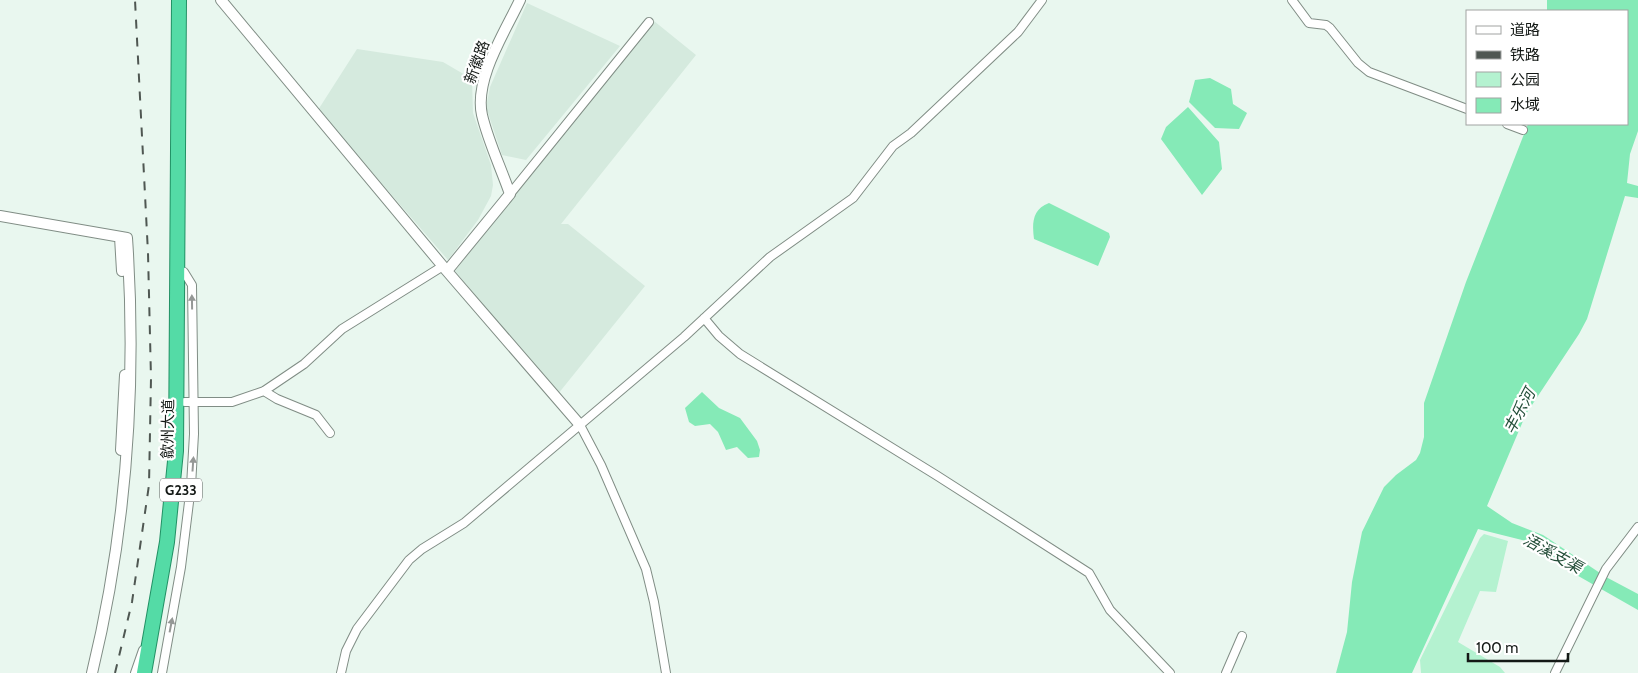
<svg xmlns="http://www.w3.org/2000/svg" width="1638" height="673" font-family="Cabin,'Noto Sans SC',sans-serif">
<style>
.built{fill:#d5eade}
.green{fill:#b4f2d0}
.water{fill:#85eab7}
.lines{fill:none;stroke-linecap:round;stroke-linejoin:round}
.minor-casing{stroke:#808d85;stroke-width:10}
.tertiary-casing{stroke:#808d85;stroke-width:12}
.trunk-casing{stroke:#229165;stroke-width:16}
.minor{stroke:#fff;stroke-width:8}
.tertiary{stroke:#fff;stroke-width:10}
.trunk{stroke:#54dba6;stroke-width:14}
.rail{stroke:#4f5752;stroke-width:2;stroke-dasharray:9 9;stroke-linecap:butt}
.oneway{fill:#959896}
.labels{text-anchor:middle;stroke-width:4.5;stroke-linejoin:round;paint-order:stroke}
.shield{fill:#fff;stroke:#5a5e5c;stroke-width:1}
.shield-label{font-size:14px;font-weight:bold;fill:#141916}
.street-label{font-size:15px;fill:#141916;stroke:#fff}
.water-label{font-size:16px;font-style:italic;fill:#244e39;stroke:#fff}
</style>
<rect width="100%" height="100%" fill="#e9f7ef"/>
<path class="built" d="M527,3L620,46L526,160L502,155L486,107L490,87Z
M654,21L696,55L561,224H568L645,286L558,394L455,271Z
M357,49L443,62L472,79L473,113L491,165L493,185L491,196L478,220L448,260L318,110Z"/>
<path class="green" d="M1484,534L1508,541L1496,592L1480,591L1458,642L1500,667L1505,673H1421L1420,660L1480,538Z"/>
<path class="water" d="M1547,0H1638V131L1630,154L1627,183L1638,186V198L1625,196L1587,319L1579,334L1526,414L1487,506L1512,523L1543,535L1606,577L1638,594V610L1573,573L1526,541L1478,529L1412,673H1336L1347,632L1352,582L1362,532L1384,487L1396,475L1416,460L1420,453L1424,437V403L1466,282L1528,124H1627V11H1547Z
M1210,78L1231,89L1233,104L1247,113L1239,129L1215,128L1189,102L1195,80Z
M1188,107L1219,142L1222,169L1202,195L1161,139L1166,127Z
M1049,203L1109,233L1110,237L1098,266L1034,239C1032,224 1032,209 1049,203Z
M702,392L719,408L740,418L757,441L760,450L759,457L748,458L737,447L726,450L718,432L710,424L695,426L689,422L685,408Z"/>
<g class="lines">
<g class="minor-casing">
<path id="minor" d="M1292,0L1309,23L1326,25L1330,28L1358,63L1369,72L1467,109
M1507,124L1523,130
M510,194L649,22
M704,318L719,336L740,354L936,475L1089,573L1110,610L1170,673
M264,391L277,399L316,415L330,433
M185,402H232L264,391L304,364L342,329L443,266
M580,425L601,465L646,569L654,602L666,673
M135,673L143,650
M162,673L181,567L191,486L194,434L192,285L184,272
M341,673L346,651L357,629L409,560L422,549L464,523L684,337L770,257L853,198L893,146L911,133L1018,32L1042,0
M1226,673L1242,636
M1555,673L1606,569L1638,527"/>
</g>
<g class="tertiary-casing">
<path id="tertiary" d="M221,0L446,270L580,425
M0,216L127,238C137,385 127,529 92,673
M120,237L122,271
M447,271L510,194C501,168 488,141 482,115C474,79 505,32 520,0
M121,450L125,375"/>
</g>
<g class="trunk-casing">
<path id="trunk" d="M144,673L167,542L176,451L179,0"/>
</g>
<use href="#minor" class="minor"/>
<use href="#tertiary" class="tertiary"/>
<use href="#trunk" class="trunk"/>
<path class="rail" d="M115,673L132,602L149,485L151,378L148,253L135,0"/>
</g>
<defs><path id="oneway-solid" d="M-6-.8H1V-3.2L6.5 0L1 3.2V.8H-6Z" transform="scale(1.25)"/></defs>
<g class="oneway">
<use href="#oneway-solid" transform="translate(192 302) rotate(-91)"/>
<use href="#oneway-solid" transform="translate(193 464) rotate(-86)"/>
<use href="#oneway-solid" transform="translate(171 625) rotate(-79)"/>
</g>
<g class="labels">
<rect class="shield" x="160" y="478.5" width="42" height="23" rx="4"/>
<g class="shield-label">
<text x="181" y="495">G233</text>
</g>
<g class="street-label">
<text transform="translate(477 62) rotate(-70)" y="5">新徽路</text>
<text transform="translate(168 429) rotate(-89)" y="5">歙州大道</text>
</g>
<g class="water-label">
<text transform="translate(1519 411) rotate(-62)" y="6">丰乐河</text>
<text transform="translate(1553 553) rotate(29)" y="6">浯溪支渠</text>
</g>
</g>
<rect x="1466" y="10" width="162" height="115" fill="#ffffff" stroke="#a1a3a2"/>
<rect x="1476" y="26" width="25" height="8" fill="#ffffff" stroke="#a1a3a2"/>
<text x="1510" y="35" font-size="15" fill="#141916">道路</text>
<rect x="1476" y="51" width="25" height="8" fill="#4f5752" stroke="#a1a3a2"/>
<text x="1510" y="60" font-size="15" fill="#141916">铁路</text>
<rect x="1476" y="72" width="25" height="15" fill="#b4f2d0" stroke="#a1a3a2"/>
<text x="1510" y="85" font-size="15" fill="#141916">公园</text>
<rect x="1476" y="98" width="25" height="15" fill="#85eab7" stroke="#a1a3a2"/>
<text x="1510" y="110" font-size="15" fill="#141916">水域</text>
<path d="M1468 653v8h100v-8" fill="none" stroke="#141916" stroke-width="2.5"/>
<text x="1476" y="653" font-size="15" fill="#141916" stroke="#ffffff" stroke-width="4" paint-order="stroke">100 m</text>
</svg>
